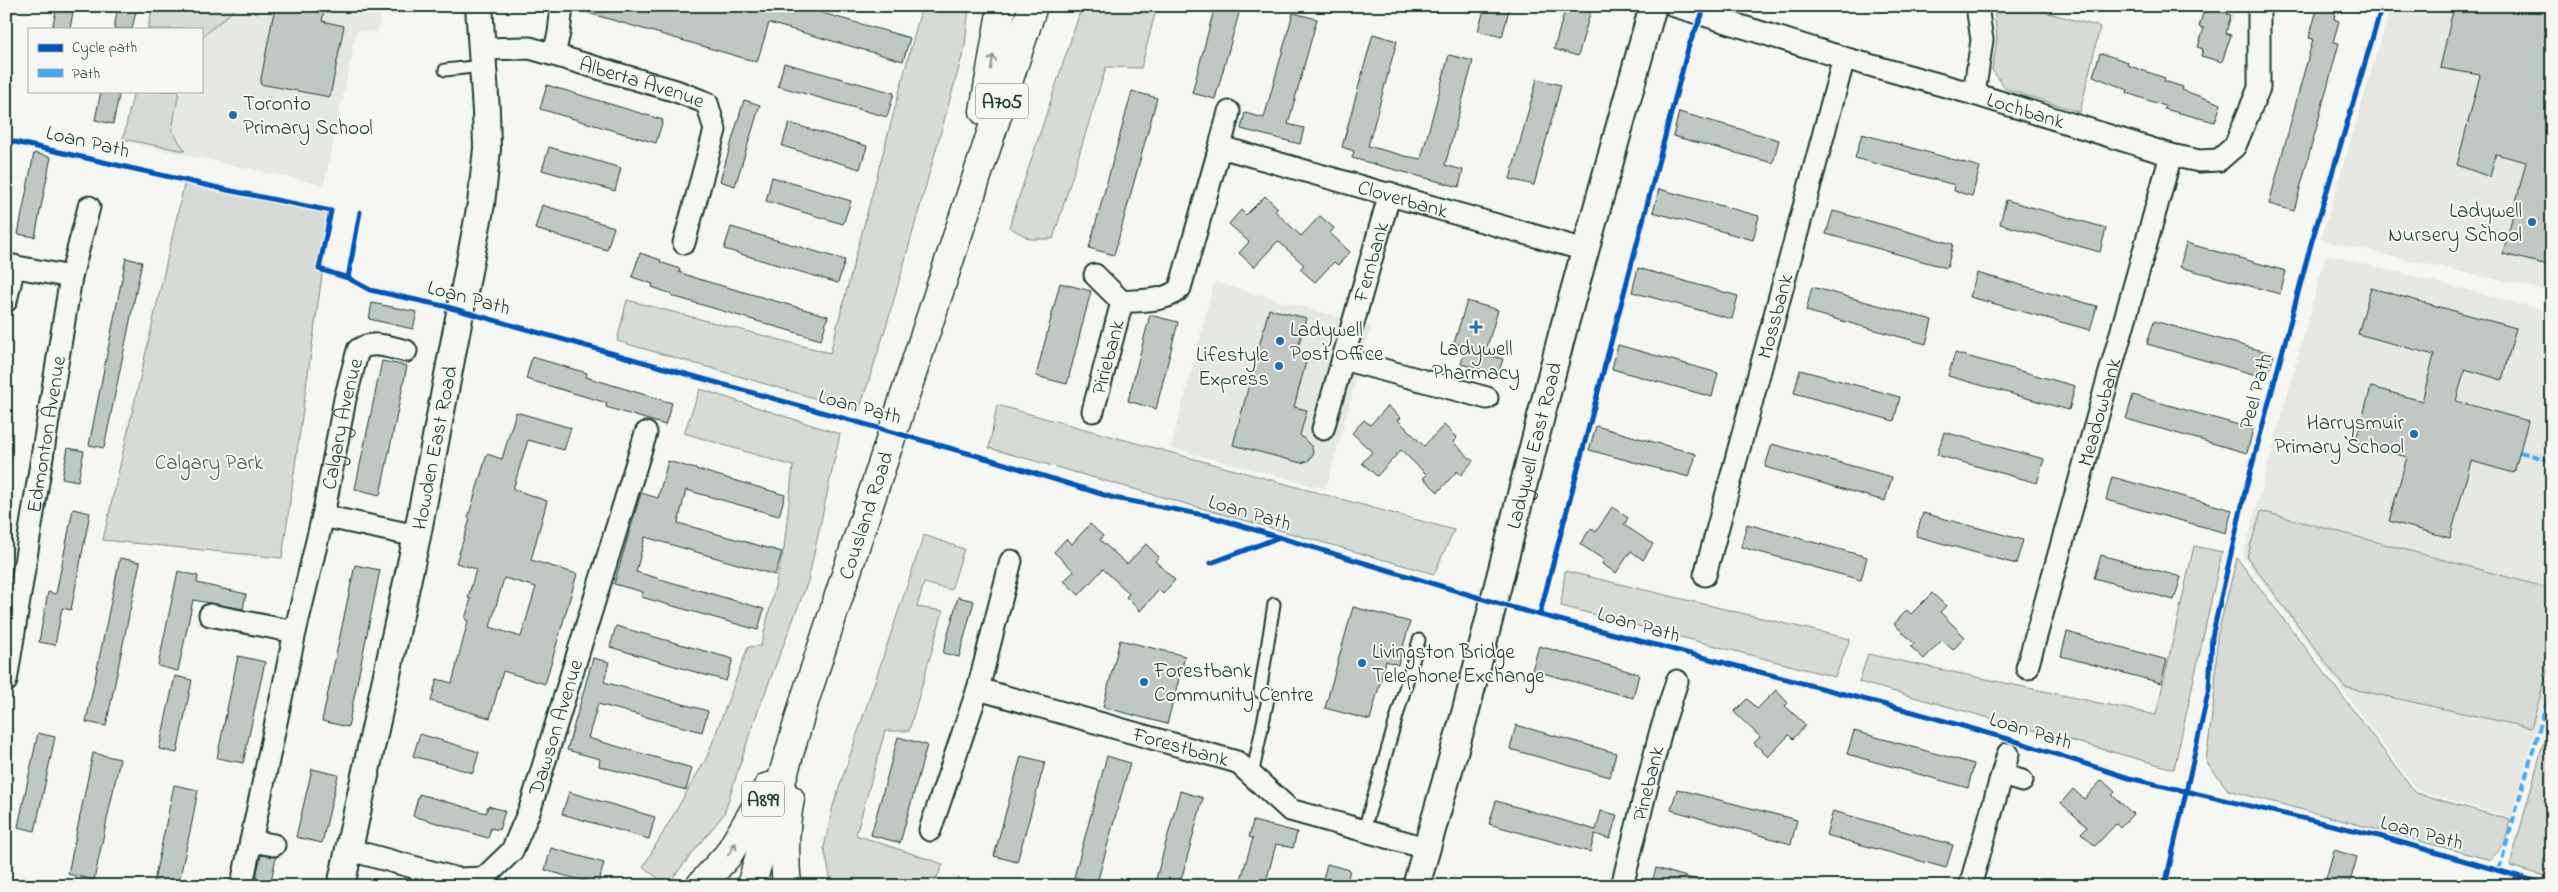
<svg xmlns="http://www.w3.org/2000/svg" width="2558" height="892" font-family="'Indie Flower',sans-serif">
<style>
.built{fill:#e6e8e4}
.green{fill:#d6dbd6;stroke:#7a8c85}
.building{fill:#c1c8c3;stroke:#1f3d34;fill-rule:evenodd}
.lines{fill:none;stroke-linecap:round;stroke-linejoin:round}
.service-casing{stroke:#1f3d34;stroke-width:15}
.minor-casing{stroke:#1f3d34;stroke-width:25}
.tertiary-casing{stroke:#1f3d34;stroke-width:30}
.primary-casing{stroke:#1f3d34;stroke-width:31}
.service{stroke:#f6f6f2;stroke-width:11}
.minor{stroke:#f6f6f2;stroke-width:21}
.tertiary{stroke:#f6f6f2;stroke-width:26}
.primary{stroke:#f6f6f2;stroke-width:28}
.quiet{stroke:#3fa9f5;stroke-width:4;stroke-dasharray:8 4;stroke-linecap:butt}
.cycleway-casing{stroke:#f6f6f2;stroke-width:8}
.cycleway{stroke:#0057b8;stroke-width:5}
.oneway{stroke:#8a9a93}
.poi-dot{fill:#1f6fb2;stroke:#f6f6f2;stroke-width:2}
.labels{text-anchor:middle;stroke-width:4;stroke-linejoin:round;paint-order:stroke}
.shield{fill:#f6f6f2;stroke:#60746d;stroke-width:1}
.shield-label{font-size:20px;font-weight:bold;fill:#1f3d34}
.street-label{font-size:21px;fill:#1f3d34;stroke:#f6f6f2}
.poi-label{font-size:21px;fill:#1f3d34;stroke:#f6f6f2;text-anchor:start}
.park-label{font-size:21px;fill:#445d54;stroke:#f6f6f2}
</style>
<rect width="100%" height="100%" fill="#f6f6f2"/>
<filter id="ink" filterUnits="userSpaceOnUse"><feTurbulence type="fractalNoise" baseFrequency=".02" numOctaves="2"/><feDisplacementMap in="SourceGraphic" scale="10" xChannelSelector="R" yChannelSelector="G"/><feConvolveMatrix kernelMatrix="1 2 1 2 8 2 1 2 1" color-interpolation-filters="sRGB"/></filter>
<g filter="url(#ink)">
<path class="built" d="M151,6H383L377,34L357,30L324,185L123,141L133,91H201V29H146Z
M2391,6H2552V292L2321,240Z
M2326,254L2552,312V670L2511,818L2417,790L2243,556Z
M1214,282L1371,326L1326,489L1171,448Z"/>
<path class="green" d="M153,6H234L233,11L201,38V29H148Z
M922,6H969L965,46L887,324L859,411L617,341L627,300L830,353Z
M1082,6H1157L1141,68L1106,67L1053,239H1030L1009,227Z
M1994,6H2022L2100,27L2080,112L2006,89L1992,70L1997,39Z
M134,91H179L172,130L185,151L123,139Z
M185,181L331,211L282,558L103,540Z
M700,389L840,434L808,581L753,724L724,814L667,885L643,867L707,757L748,647L761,646L784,548L793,466L684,433Z
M997,405L1454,530L1434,574L989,448Z
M2261,511L2552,589V655L2531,728L2344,687L2247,557Z
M924,535L964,549L951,590L924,583L917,607L943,611L909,731H885L856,835L943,864L933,886H832L824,848L833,806Z
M2194,546L2222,552L2174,769L1859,682L1868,654L2156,715Z
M2237,558L2416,793L2510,820L2505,842L2491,860L2228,790L2206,761L2215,691L2217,637Z
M1565,571L1850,639L1835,677L1561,606Z
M2552,711V878L2510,866Z"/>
<path class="building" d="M57,6H74L70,29H52Z
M118,6H137L132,29H114Z
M275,6H325L322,21L344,26L330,97L260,84Z
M578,6H798L910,38L903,61L769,23L757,62L578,10Z
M1215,6H1241L1215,99L1192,93Z
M1485,6H1510L1502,37L1478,31Z
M1566,6H1592L1578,56L1554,49Z
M2205,6H2229L2227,14L2231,15L2226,33L2231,35L2222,62L2201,56L2203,49L2198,47L2204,28L2199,27Z
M2318,6H2337L2334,19L2339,21L2333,42L2339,43L2294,211L2269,204L2313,39L2309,38Z
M2454,6H2552V252L2548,265L2503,254L2526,162L2496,154L2490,177L2457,165L2480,75L2440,68Z
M1293,13L1317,19L1288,124L1304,128L1300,144L1241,129L1245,113L1264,118Z
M1373,34L1397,41L1368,146L1405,156L1421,159L1449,55L1473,61L1445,165L1463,170L1459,187L1352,158L1354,151L1342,147Z
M2100,53L2128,62L2127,65L2165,78L2164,81L2183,87L2182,90L2221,104L2215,122L2164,109L2165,106L2127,93L2128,90L2093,76Z
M784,63L894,93L887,117L778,86Z
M1537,79L1561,85L1534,185L1510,179Z
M547,85L663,120L656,143L540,109Z
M101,91H120L113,124L95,120Z
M1132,91L1157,98L1114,255L1089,248Z
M744,100L760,105L735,186L720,181Z
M1679,112L1779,140L1773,163L1673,136Z
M789,123L867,146L860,169L782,146Z
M1862,134L1980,167L1972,196L1954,191L1955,185L1855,158Z
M549,147L621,168L615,191L542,170Z
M34,153L51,157L35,237L18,234Z
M772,177L851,201L843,224L766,201Z
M1659,189L1759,216L1753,240L1653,212Z
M1265,196L1278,208L1275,211L1301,236L1320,216L1334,228L1330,233L1350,252L1338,265L1334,262L1315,282L1300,269L1304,265L1278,241L1254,267L1239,253L1249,242L1229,224L1241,210L1246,215Z
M2006,200L2106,228L2100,252L2000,224Z
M542,205L614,227L607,250L535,229Z
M1833,211L1953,244L1947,268L1826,234Z
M731,227L845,260L838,283L724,249Z
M2186,243L2286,271L2280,294L2180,267Z
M640,253L661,260L660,262L680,269L679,272L698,279L828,316L821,340L672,296V294L652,287L653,284L632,277Z
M126,258L142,262L104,448L89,445Z
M1638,268L1738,296L1732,319L1632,292Z
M1977,273L2097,306L2090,330L1970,297Z
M1060,283L1091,291L1067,384L1036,376Z
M1812,287L1932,320L1926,344L1806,311Z
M2371,288L2516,328L2502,380L2465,369L2456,401L2528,421L2514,473L2471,461L2450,538L2389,521L2407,457L2355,443L2371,387L2422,401L2434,355L2358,334Z
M1467,301L1498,310L1485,354L1503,359L1498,374L1461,364L1466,347L1454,343Z
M372,303L417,312L413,329L369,319Z
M1269,309L1306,318L1296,355L1307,358L1294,407L1307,410L1300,435L1312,447L1313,455L1308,461L1301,463L1233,445Z
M1150,315L1178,322L1156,409L1128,401Z
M2154,321L2274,354L2267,378L2147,344Z
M1618,345L1718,373L1712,397L1612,369Z
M1955,353L2075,386L2069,410L1948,376Z
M532,357L587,373L586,377L672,403L665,425L606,407L607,403L526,379Z
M382,361L407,366L380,495L355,489Z
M1800,370L1900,397L1894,421L1794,393Z
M2133,395L2253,429L2247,453L2126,419Z
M1388,406L1401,418L1398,420L1424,446L1444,425L1457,438L1453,442L1473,461L1461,475L1457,471L1438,492L1423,478L1427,475L1401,450L1377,476L1362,463L1372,452L1352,433L1364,420L1370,425Z
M516,412L571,428L564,450L528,440L513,489L547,501L531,560L577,574L545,684L503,671L490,718L431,701L437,679L452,683L468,621L465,619L471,599L468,598L476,569L456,563L470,519L468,518L487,454L502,459ZM504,578L536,587L521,637L490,627Z
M1596,426L1696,454L1689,477L1589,450Z
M1944,432L2044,459L2037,483L1937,455Z
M1772,444L1892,477L1885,501L1765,467Z
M68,448L84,451L78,481L62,478Z
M668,461L785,495L779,516L686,490L678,523L782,552L775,575L645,537L636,572L764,609L758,630L641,597L643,592L614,584L641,493L658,498Z
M2112,477L2232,510L2226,533L2106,500Z
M1612,507L1628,518L1624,525L1653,544L1643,560L1631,551L1616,573L1602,564L1604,560L1580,544L1591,528L1596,532Z
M73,509L90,513L71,610L62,608L55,645L39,642L48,592L56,594Z
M1923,513L2023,540L2016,564L1916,536Z
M1090,524L1103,536L1100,540L1127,564L1146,544L1159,557L1155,561L1175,580L1163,594L1159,590L1140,611L1126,597L1129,593L1103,569L1079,595L1064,581L1074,571L1054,552L1066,539L1072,544Z
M1747,524L1867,557L1861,580L1741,547Z
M2101,555L2181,577L2174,600L2094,578Z
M120,558L140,562L106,726L86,722Z
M355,565L380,570L348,727L322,721Z
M178,571L198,576L197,583L246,594L243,609L193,600L178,671L158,666Z
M1932,593L1946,606L1940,612L1965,637L1953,650L1942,640L1924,659L1911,647L1914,643L1894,624L1907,610L1911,614Z
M958,597L974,601L959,657L943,653Z
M1353,607L1410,622L1398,665L1386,661L1370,720L1325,708Z
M616,626L733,659L726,681L610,647Z
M2067,632L2167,660L2161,683L2061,656Z
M1120,640L1185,656L1167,724L1103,707Z
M1539,646L1639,674L1633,698L1532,670Z
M238,656L265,662L243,763L217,758Z
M593,658L609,662L604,682L708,711L702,732L598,704L588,738L692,768L686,790L599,766L600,759L567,750Z
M175,676L192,680L177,753L159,749Z
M1776,690L1788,703L1785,706L1806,725L1793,739L1789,735L1768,757L1754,743L1760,737L1734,712L1747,699L1757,709Z
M1516,725L1616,753L1610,777L1510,749Z
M1854,731L1974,764L1968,788L1847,754Z
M38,733L55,737L35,831L18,827Z
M420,734L479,752L473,773L413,756Z
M898,737L927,745L900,843L871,835Z
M93,753L120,759L94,880L68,874Z
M1021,756L1045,762L1017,862L994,856Z
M1107,756L1130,763L1097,883L1074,877Z
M312,769L338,775L322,843L296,837Z
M2102,780L2115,792L2112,795L2133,814L2120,828L2116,824L2095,846L2081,833L2087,827L2061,803L2073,789L2084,799Z
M174,785L198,790L192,822L178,886H153Z
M1677,789L1797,820L1791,844L1671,810Z
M1180,791L1203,798L1183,873L1179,886H1154Z
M569,792L655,817L649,839L562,814Z
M419,794L486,813L488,806L505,811L499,830L491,828L488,838L413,816Z
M1496,801L1596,830L1601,811L1617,815L1610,839L1595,834L1590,852L1489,824Z
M1833,811L1953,845L1946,868L1826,835Z
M1253,821L1297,832L1293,848L1276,844L1265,886H1239L1253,838L1249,837Z
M551,848L604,863L598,885L545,870Z
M2334,850L2357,857L2349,886H2324Z
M261,855L276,857L270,886H254Z
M1327,864L1350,870L1346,886H1321Z
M1656,868L1700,881L1699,886H1651Z"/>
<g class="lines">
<g class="service-casing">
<path id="service" d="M445,70L483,66
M1252,776L1269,694L1260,692L1274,604
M1364,830L1419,640"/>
</g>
<g class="minor-casing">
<g id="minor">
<path id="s1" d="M1675,6L1844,58L1974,94L2171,155L2199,161L2219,160L2235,146L2259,88V6"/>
<path id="s2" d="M481,49L530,48L676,91L707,103L715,130L684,243"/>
<path d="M554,54L559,33L562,6"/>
<path d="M1974,94L1982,40L1977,6"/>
<path d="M1219,150L1229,112"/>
<path d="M6,265L71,277"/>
<path d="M1095,275L1122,302"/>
<path d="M6,301L14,266"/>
<path d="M1343,359L1487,398"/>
<path id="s3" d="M1093,411L1122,302C1140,300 1168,302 1180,288L1219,150H1231L1585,250"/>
<path id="s4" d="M1323,429L1390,193"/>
<path id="s5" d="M323,516L345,399L358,350C373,340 389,347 406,351"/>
<path id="s6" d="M1705,575L1844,58"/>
<path d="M210,615L295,632"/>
<path id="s7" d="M2027,668L2171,155"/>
<path id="s8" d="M6,681L71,277L89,207"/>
<path id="s9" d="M978,689L1237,762L1290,810L1426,848"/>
<path d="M2002,775L2022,781"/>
<path d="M930,830L978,689L1011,561"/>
<path d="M251,841L274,845"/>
<path id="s10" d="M350,850L458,879L484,878L512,851L530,809L646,433"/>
<path d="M242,884L295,632L323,516L417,536"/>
<path id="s11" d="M1622,886L1660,734L1677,681"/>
<path d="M1970,886L2008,754"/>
</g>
</g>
<g class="tertiary-casing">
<g id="tertiary">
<path id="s12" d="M341,886L417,536L481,204L487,149L486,111L479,6"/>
<path id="s13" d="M1416,886L1466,710L1561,338L1653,6"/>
</g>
</g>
<g class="primary-casing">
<g id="primary">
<path d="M984,111L1002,6"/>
<path d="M700,886L728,855L768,787"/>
<path id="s14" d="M751,886L805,699L1033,6"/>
<path d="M787,886C784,857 784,828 790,799"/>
</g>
</g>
<use href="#service" class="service"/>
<use href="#minor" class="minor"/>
<use href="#tertiary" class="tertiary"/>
<use href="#primary" class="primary"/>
<path class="quiet" d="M2520,452L2552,461
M2499,870L2552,684"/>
<g class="cycleway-casing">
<path id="cycleway" d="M6,140L232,191L331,211L319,269L348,278L370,290L444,306L992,460L1114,498L1209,516L1510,607L1913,712L2012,740L2129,778L2379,836L2552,886
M348,278L360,212
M1211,563L1280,537
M1540,613L1689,45L1702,15L1703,6
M2165,886L2209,689L2212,637L2245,492L2311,244L2382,6"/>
</g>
<use href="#cycleway" class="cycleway"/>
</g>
<defs><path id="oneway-shaft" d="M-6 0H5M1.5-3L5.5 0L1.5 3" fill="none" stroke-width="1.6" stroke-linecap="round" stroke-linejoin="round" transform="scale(1.25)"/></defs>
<g class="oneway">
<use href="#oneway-shaft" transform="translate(992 62) rotate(-81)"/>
<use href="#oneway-shaft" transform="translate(732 849) rotate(-57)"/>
</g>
</g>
<g class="poi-dot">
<circle cx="233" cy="115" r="5"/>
<circle cx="2532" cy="222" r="5"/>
<path d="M1473.5 319.5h5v5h5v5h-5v5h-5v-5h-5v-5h5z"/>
<circle cx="1280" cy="341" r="5"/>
<circle cx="1279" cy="366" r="5"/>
<circle cx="2414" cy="434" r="5"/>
<circle cx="1362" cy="663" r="5"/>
<circle cx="1144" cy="682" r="5"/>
</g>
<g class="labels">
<g class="shield">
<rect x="976" y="83.5" width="52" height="35" rx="4"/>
<rect x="742" y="781.5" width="42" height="35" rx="4"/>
</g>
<g class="shield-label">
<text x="1002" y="108">A705</text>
<text x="763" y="806">A899</text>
</g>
<g class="street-label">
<text dy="7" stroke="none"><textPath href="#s2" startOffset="166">Alberta Avenue</textPath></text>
<text dy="7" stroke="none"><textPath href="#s1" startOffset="366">Lochbank</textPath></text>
<text transform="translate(88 141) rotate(13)" y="7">Loan Path</text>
<text dy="7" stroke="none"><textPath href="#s3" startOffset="508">Cloverbank</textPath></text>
<text dy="7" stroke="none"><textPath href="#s4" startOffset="174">Fernbank</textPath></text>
<text transform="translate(469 297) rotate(15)" y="7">Loan Path</text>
<text dy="7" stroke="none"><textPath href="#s6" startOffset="268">Mossbank</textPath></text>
<text dy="7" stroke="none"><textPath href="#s3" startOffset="56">Piriebank</textPath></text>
<text transform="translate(2255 391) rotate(-75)" y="7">Peel Path</text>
<text transform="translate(860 406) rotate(15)" y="7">Loan Path</text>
<text dy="7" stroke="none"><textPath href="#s7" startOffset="266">Meadowbank</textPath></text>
<text dy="7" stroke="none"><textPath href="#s5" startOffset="94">Calgary Avenue</textPath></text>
<text dy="7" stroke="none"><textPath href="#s8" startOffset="250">Edmonton Avenue</textPath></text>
<text dy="7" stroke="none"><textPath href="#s13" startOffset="456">Ladywell East Road</textPath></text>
<text dy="7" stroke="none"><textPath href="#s12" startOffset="448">Howden East Road</textPath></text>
<text transform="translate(1250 512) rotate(16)" y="7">Loan Path</text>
<text dy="7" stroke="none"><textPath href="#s14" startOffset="388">Cousland Road</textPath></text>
<text transform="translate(1639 624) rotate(16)" y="7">Loan Path</text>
<text dy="7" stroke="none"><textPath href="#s10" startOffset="308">Dawson Avenue</textPath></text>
<text transform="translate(2031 730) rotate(17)" y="7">Loan Path</text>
<text dy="7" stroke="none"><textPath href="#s9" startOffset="211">Forestbank</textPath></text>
<text dy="7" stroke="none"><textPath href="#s11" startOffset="106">Pinebank</textPath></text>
<text transform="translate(2422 832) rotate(15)" y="7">Loan Path</text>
</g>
<g class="poi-label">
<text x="243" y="110">Toronto<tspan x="243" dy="24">Primary School</tspan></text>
<text x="2522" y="217" text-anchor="end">Ladywell<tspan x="2522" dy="24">Nursery School</tspan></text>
<text x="1290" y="336">Ladywell<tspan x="1290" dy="24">Post Office</tspan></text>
<text x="1476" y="355" text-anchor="middle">Ladywell<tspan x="1476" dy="24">Pharmacy</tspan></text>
<text x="1269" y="361" text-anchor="end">Lifestyle<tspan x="1269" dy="24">Express</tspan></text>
<text x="2404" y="429" text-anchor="end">Harrysmuir<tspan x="2404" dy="24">Primary School</tspan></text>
<text x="1372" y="658">Livingston Bridge<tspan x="1372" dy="24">Telephone Exchange</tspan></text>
<text x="1154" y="677">Forestbank<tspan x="1154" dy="24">Community Centre</tspan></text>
</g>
<g class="park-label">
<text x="209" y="469">Calgary Park</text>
</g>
</g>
<rect width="2558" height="892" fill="none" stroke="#f6f6f2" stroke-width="25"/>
<rect x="12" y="12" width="2533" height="867" fill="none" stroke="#1f3d34" stroke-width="2" filter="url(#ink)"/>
<rect x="28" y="28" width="175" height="65" fill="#f6f6f2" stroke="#a0aca6"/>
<rect x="38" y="44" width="25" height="8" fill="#0057b8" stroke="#a0aca6"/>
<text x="72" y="52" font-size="15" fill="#1f3d34">Cycle path</text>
<rect x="38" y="69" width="25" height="8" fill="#3fa9f5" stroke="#a0aca6"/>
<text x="72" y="78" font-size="15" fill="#1f3d34">Path</text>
</svg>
